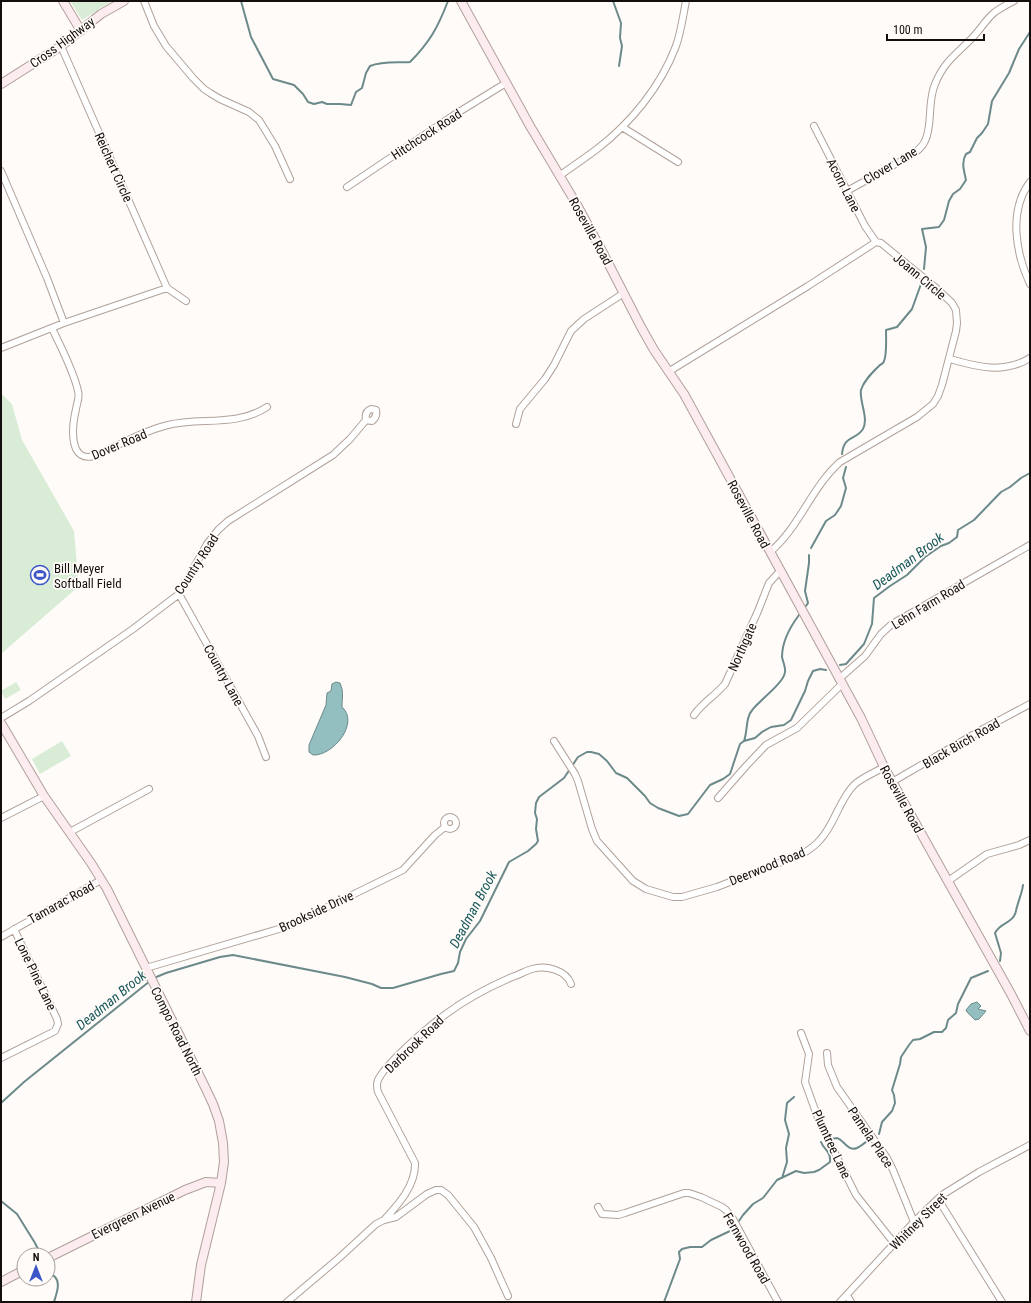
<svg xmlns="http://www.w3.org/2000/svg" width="1031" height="1303" font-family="'Roboto Condensed',sans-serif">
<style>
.green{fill:#d9edd6}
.water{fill:#93bfc0;stroke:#6d8a8a}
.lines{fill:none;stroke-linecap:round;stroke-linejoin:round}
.stream{stroke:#6d8a8a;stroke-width:2}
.street-casing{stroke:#b0a199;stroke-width:8}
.secondary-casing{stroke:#b0a199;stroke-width:10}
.street{stroke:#fff;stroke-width:6}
.secondary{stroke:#fcebef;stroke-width:8}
.labels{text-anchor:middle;stroke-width:3.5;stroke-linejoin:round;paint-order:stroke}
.street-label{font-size:13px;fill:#140f0c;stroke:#fefbf9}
.poi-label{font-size:13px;fill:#140f0c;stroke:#fefbf9;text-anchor:start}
.water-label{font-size:14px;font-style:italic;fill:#1a5859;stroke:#fefbf9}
</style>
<rect width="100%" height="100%" fill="#fefbf9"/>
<path class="green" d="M70,1H112L82,20Z
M1,393L12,404L22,440L74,531L79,586L1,654Z
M16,682L21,690L5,699L1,691Z
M62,741L71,756L40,774L32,759Z"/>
<path class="water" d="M336,682L340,683C344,692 342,698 342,707C360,723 333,756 313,755L309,752V745L326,705L327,693L331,691L332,684Z
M977,1002L981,1006L978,1009L986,1011L979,1019L975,1020L967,1012L966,1010L971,1004Z"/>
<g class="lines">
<path class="stream" d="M241,1L251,37L273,79L294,85L303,94L308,102L314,104L322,102L327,104H340L351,105L356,92L362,88L366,73L370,66C383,61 397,63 410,62C430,42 438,27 448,1
M613,1L621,23L620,38L622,46L619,66
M924,269L926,247L922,229L939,227L944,220L949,201L953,194L960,189L966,180C964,171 961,162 966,154L970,152L977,138L982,133L988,124L992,101L1009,73L1019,49L1030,32
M842,454C844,435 855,441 863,429C869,418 859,401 861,390C864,380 873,372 880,365C882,364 884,363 884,361C887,355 886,337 886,330L897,327L912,309L921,284
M811,548L826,521L835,515L841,506L846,488L843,478L846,467
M806,606L808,603L805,591L809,563V555
M840,665L846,664L864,644L872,624L874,598L890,586L907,575L925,557L941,546L949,543L957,537L958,530L974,520L1001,492L1010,487L1021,478L1030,473
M744,741C748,730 745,718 753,709C760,700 784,683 785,672C786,668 783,662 782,657C782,642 790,627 799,615
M572,766L578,757L587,752H591L599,754L607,761L616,773L627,778L645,796L650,803L658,808L679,816L688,814L710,785L723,779L730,774L740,744L744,741L755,738L762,732L771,727L784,725L791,720L805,691L808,681L813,671L820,669L826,670
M1000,961L1001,953L995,933C1000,923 1009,924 1014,916C1016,914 1016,909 1017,907C1019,899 1022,893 1023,885
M154,978L166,973L220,957L233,955L345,977L372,984L381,988H393L441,974L454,971L458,963L460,952L466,939L480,921L509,862L528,851L536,844L538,841L536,829L537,819L535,813L536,803L539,797L564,778L570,769
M1,1103L24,1082L150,981
M879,1134L882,1122L892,1111L895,1103L894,1095L892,1090L900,1064L901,1057L909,1045L913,1040L920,1039L934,1032H942L946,1028L948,1020L956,1013L958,1004L971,978L988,971
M831,1139C832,1139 836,1138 837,1138C844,1140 848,1152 857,1148C860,1147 867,1141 870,1139
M782,1178L787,1162L786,1148L789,1134L785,1120L787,1103L794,1097
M1,1201L17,1214L35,1243L41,1255
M739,1221L743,1215L753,1204L763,1198L777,1180L796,1171L804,1173L814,1172L819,1170L830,1162C831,1151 824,1150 821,1142
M48,1270C50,1273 52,1274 55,1277C61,1283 56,1295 54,1302
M664,1302L680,1259L679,1252L682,1249L690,1247H702L711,1240L730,1231L731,1226"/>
<g class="street-casing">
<path id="street" d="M144,1L154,26L166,46L193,78L204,89L210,93L220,99L249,112L259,120L275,146L290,179
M61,46L167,288L186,301
M814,126L865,226L876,242
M622,127L678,162
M1,171L47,278L64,323
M559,176C572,167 585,158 597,149C631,123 661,86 676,46C681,32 683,16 686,1
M1030,182C1008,211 1016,254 1030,284
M347,187L454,115L506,83
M847,191L910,156C916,152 922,148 925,141C933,125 927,103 935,84C945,60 956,55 973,37C981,29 986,19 995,12C1001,8 1007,4 1014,1
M52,328C61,348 73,369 78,391C80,397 77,403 76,409C73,422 71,437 76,449C80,457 86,458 94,456C118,446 142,431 168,425C200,417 237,427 267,407
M1,348L64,323L167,288
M950,359C977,367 1004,374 1030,358
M668,372L808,286L876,242L881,243L935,287L952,303L956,310L957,323L956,331L942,385L938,396L933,404L917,417L840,462C811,488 799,528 770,552
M516,424L520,409L545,379L554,365L571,331L584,319L624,293
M179,594L258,736L266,757
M839,679L865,656L881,634L892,624L1030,545
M694,715C703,702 715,696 725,684L758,611L769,583L780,571
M1,718L29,701L133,629L179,594L207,544L218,530L228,521L333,455L350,439L366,420C365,415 366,411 371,409L376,410C377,415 376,418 372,421L366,420
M554,741L575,774L578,781L592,829L597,841L633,881L646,889L673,897H682L717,887L802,854C809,850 815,846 820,840C835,824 839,800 854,785C861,778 876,772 884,767
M892,782L983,729L1030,704
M718,798L747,765L766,745L797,728L842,684
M444 823a6 6 0 1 1 12 0a6 6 0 1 1-12 0Z
M1,818L44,796
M70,832L149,789
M948,881L987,854L1019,845L1030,840
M1,937L101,880
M146,968L289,926L403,870L435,835L445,827
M801,1033L809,1054L805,1082L819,1121L856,1195L894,1243
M827,1053L828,1065L837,1087L887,1158L893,1170L914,1222
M1,1058L55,1031L58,1024L57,1019L14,929
M938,1199L1002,1302
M598,1207L602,1214L618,1215L625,1213L684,1193H689L701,1197L722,1207L726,1210L733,1219L778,1302
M384,1220C398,1205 416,1185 415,1163L378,1092C377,1088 376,1085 378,1080C386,1063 429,1026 446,1014C466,999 489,987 512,977C519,975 525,971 532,969C546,965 566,970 571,984
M847,1295L851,1302
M287,1302L339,1258L376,1224L384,1220L396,1217L427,1194L436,1190H441L448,1195L474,1227L491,1258L508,1296
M840,1302L914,1222L942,1195L979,1172L1030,1145"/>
</g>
<g class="secondary-casing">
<path id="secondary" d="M63,1L81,31
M461,1L530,126L577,205L603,253L641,327L654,350L684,394L861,718L884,767L1011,994L1030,1031
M1,84L61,46L101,14L124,1
M1,723L44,796L91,863L107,889L205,1087L213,1104L219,1121L223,1143L224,1162L221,1183L201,1265L196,1302
M48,1258L185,1190L206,1182L221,1183
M1,1282L24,1270"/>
</g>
<use href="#street" class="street"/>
<use href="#secondary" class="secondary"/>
</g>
<defs>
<g id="stadium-ring" transform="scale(1)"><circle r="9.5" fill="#fefbf9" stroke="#3c56c8" stroke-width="1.5"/><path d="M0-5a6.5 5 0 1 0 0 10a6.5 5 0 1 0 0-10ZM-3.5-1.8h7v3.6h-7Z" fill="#3c56c8"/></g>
</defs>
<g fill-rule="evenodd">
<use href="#stadium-ring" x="40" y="575"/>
</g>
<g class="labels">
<g class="street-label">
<text transform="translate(62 42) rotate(-36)" y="5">Cross Highway</text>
<text transform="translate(426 134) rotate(-33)" y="5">Hitchcock Road</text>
<text transform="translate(890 165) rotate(-31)" y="5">Clover Lane</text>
<text transform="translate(114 167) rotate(66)" y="5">Reichert Circle</text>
<text transform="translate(844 185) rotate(63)" y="5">Acorn Lane</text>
<text transform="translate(591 231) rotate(61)" y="5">Roseville Road</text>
<text transform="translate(920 276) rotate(40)" y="5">Joann Circle</text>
<text transform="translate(119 444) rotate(-23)" y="5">Dover Road</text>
<text transform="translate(749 514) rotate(62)" y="5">Roseville Road</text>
<text transform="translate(196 564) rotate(-57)" y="5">Country Road</text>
<text transform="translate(928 604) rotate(-31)" y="5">Lehn Farm Road</text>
<text transform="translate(742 647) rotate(-66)" y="5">Northgate</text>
<text transform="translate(224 675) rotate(61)" y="5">Country Lane</text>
<text transform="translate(961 743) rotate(-30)" y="5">Black Birch Road</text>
<text transform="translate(902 799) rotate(61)" y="5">Roseville Road</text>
<text transform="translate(767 866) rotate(-22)" y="5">Deerwood Road</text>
<text transform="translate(61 902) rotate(-29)" y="5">Tamarac Road</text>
<text transform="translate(316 911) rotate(-25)" y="5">Brookside Drive</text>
<text transform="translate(36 974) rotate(64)" y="5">Lone Pine Lane</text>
<text transform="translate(177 1031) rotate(63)" y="5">Compo Road North</text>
<text transform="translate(414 1044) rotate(-44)" y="5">Darbrook Road</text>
<text transform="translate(871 1137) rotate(56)" y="5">Pamela Place</text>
<text transform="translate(832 1144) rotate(65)" y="5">Plumtree Lane</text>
<text transform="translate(133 1215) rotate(-26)" y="5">Evergreen Avenue</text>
<text transform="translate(918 1221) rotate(-45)" y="5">Whitney Street</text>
<text transform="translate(747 1248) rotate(60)" y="5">Fernwood Road</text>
</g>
<g class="poi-label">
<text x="54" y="573">Bill Meyer<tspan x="54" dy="15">Softball Field</tspan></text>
</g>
<g class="water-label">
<text transform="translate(908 561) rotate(-37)" y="5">Deadman Brook</text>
<text transform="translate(473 909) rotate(-62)" y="5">Deadman Brook</text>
<text transform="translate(111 1000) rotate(-39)" y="5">Deadman Brook</text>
</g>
</g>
<rect width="1031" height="1303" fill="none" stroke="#140f0c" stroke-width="4"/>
<g transform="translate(36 1267)"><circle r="19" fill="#fefbf9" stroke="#a09d9a"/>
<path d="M0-3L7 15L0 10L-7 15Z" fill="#3c56c8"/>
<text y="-6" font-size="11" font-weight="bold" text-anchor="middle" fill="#140f0c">N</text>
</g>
<path d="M887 34v6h97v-6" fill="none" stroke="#140f0c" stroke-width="2"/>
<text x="893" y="34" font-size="12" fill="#140f0c" stroke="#fefbf9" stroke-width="3" paint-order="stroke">100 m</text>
</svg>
